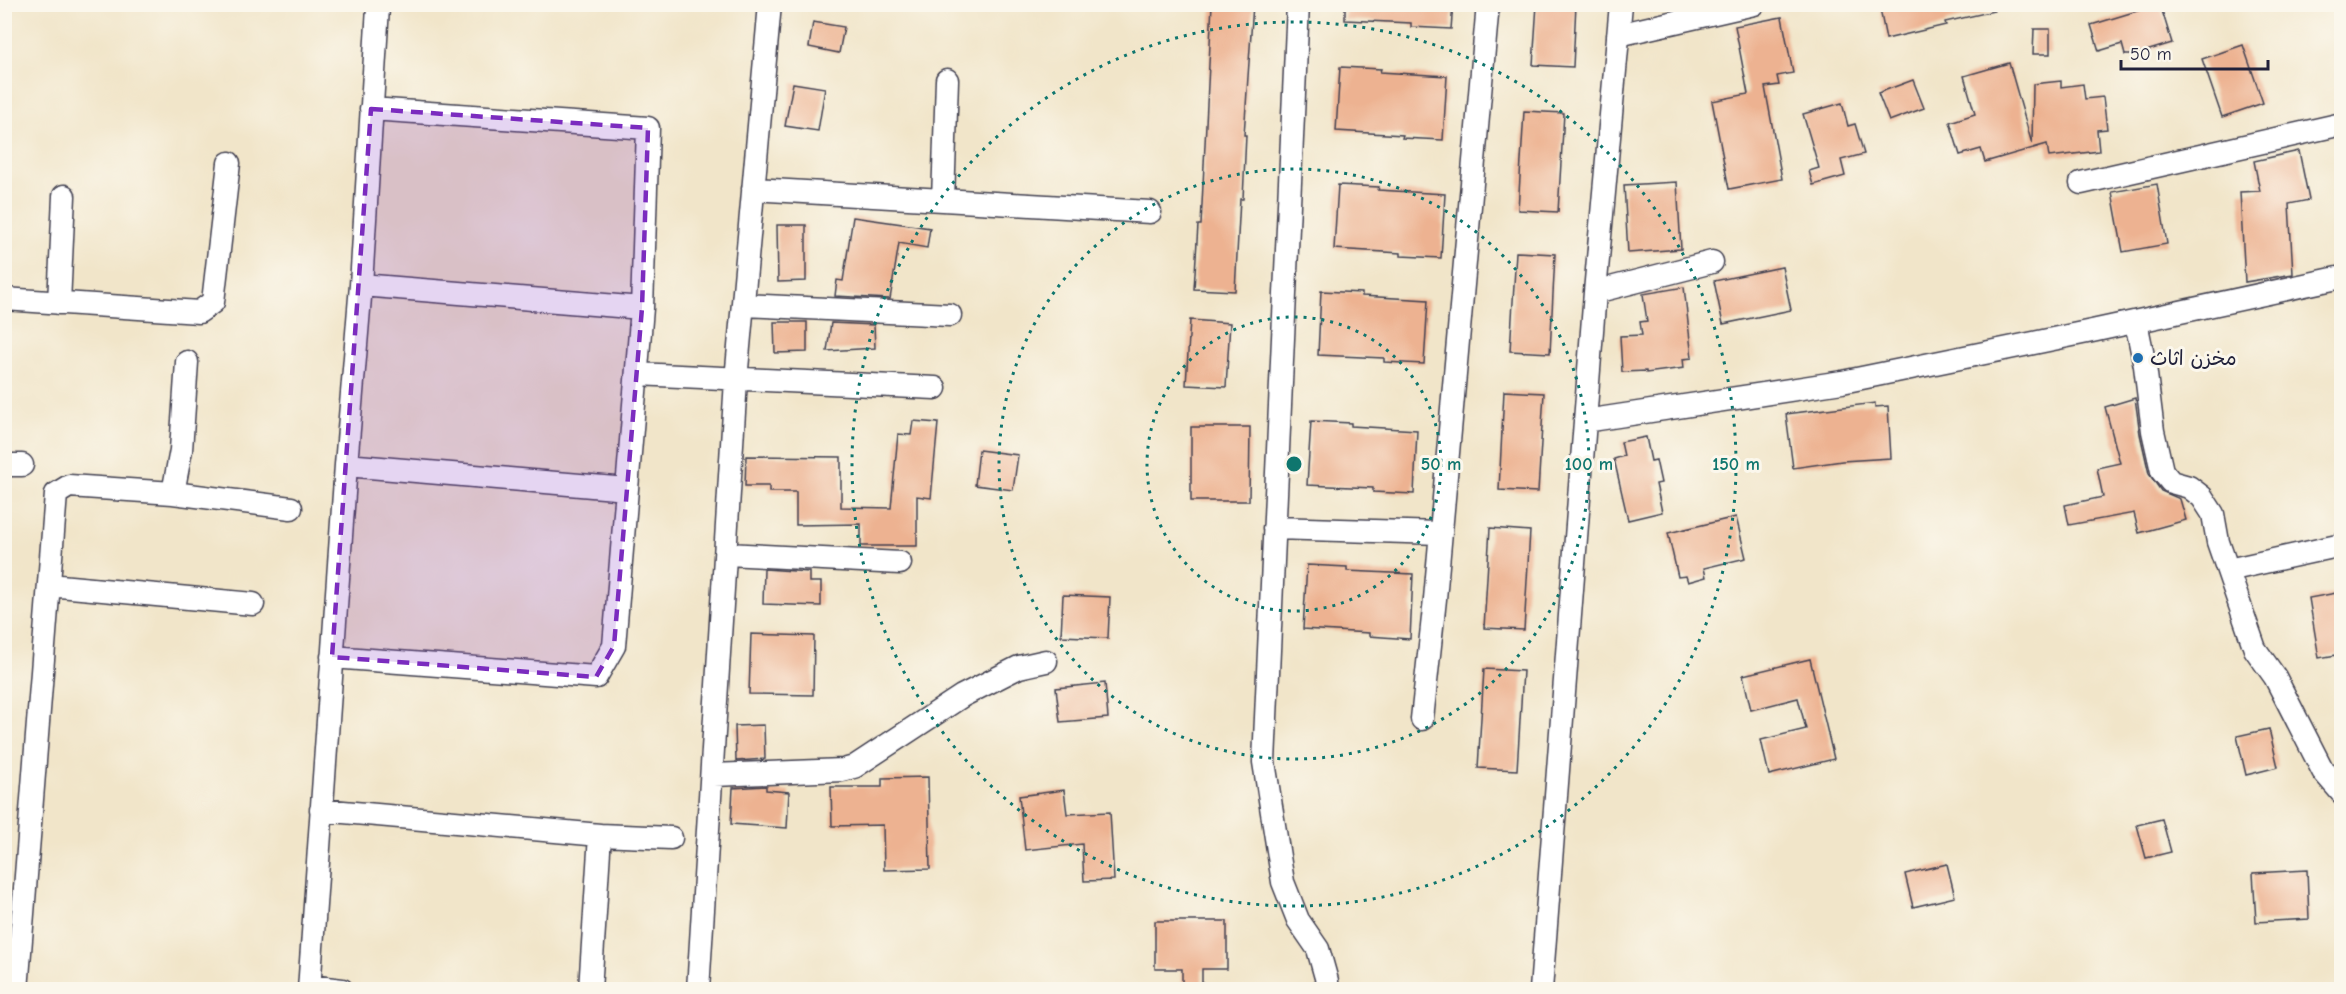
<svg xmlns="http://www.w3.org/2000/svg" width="2346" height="994" font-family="'Comic Neue','Playpen Sans Arabic',sans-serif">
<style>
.building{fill:#edb291}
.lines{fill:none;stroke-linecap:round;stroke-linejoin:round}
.street-casing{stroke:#413f50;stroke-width:25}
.street{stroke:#fff;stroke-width:22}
.marked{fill:#7b2cbf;fill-opacity:0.2;stroke:#7b2cbf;stroke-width:4.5;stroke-dasharray:12 8;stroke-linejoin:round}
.ring{fill:none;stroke:#0f766e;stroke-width:3;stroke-dasharray:3 6}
.poi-dot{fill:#1f6fb2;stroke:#fbf7ec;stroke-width:2}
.labels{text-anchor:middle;stroke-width:6;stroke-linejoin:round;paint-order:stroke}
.poi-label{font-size:20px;fill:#22223b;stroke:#fbf7ec;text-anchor:start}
.centre{fill:#0f766e;stroke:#fbf7ec;stroke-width:3}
.ring-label{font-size:18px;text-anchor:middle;font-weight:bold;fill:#0f766e;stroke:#fbf7ec;stroke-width:6;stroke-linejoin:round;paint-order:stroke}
</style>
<rect width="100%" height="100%" fill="#fbf7ec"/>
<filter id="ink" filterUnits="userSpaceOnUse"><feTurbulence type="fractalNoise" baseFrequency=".0167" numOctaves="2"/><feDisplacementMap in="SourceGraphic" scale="12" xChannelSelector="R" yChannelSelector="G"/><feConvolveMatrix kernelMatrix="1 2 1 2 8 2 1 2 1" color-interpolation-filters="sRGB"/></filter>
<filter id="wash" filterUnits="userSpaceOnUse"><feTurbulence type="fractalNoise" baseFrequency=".008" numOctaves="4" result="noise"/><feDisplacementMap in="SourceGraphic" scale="24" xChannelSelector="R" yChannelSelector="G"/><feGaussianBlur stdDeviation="1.35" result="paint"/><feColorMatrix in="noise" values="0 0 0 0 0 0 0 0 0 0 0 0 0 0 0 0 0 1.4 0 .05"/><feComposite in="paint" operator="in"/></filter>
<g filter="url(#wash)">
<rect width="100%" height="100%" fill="#f1e5c9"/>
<g id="blocks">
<path class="building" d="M1212,4H1253L1244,135H1246L1243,199H1240L1235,291L1194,289L1198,225H1201Z
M1345,4H1453L1451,29L1411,27V23L1345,20Z
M1537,4H1576L1573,67L1533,65Z
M1879,4H1993L1994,11L1945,22L1946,25L1886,39Z
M2160,4L2172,43L2133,55H2125L2122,44L2099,51L2091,25Z
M1782,17L1793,73L1777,76L1779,85L1765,87L1782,179L1729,189L1712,101L1748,94L1735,26Z
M813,22L844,27L839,53L809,47Z
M2034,29H2050V54H2033Z
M2243,45L2263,103L2222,117L2202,59Z
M2009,63L2032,144L2033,84L2061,81V87L2083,84L2085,99L2103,97L2107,129L2097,130L2099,151L2049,157L2047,144L1985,162L1981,149L1960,155L1950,122L1975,114L1964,76Z
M1340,67L1381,69L1380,72L1447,76L1443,140L1402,138L1403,135L1336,131Z
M1913,80L1924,108L1889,121L1878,93Z
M793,83L825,88L818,131L785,126Z
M1842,103L1848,126L1855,124L1864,154L1841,160L1845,176L1813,185L1809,171L1819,168L1803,114Z
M1524,111L1564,113L1558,212L1518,210Z
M2299,151L2309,200L2289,204L2293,274L2245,282L2240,192L2260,191L2254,161Z
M1677,182L1681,249L1628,253L1624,185Z
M2157,184L2167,244L2123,252L2112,192Z
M1338,185L1379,187L1378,190L1445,194L1441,258L1401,256V253L1334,249Z
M853,217L930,228L927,248L899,243L890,299L835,296L837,280L843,281Z
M777,225H806V281L778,282Z
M1516,252L1555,254L1550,353L1510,351Z
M1782,267L1791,310L1723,324L1714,281Z
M1684,287L1692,358L1683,359L1684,368L1646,373V371L1622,372L1620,336L1642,335L1640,322L1647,321L1643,294Z
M1321,291L1362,293V296L1428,300L1424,364L1384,362V358L1318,355Z
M1190,320L1230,323L1226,387L1186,385Z
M774,322H807V352L775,353Z
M831,323L874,325L875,348L827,351Z
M1504,391L1544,393L1538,492L1499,490Z
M2135,398L2140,434L2149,474L2161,491L2180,499L2186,520L2139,533L2134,513L2069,525L2065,505L2103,497L2097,468L2120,463L2105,407Z
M1875,403V407L1888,406L1891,458L1842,461L1793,468L1786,414Z
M913,421L938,423L931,498L917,496V546H861V524L796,525V492H769V486H745L746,456L841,457V507L891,508L898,434L911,435Z
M1311,421L1351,423V426L1417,430L1414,494L1373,492V488L1307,485Z
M1191,427H1250L1249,501H1191Z
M1646,437L1651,461L1656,460L1661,483L1656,484L1662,512L1628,520L1614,459L1624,456L1621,442Z
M979,450L1018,455L1013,490L975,485Z
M1736,517L1746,558L1704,568L1706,577L1688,582L1686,576L1678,577L1668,533Z
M1490,528L1530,531L1524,630L1484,628Z
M1307,565L1347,567V571L1413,574L1410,639L1369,636V633L1303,629Z
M764,569L809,572V582H821V606L763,604Z
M2342,592V654L2319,658L2309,598Z
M1063,595L1110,597L1108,638L1061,636Z
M751,634L814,636L813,695L749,694Z
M1810,659L1834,759L1769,775L1761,740L1806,729L1798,698L1751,710L1743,675Z
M1484,669L1523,671L1517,770L1478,768Z
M1105,683L1108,718L1060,722L1056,688Z
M764,725L765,759L736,761L735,726Z
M2269,729L2278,767L2246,775L2237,736Z
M928,777L930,869L884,870L883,825L832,826L831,787H882V778Z
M766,786V790L789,792L787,828L731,824L733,788Z
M1064,790L1067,814L1110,812L1114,880L1084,881L1082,844L1025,850L1019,796Z
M2162,819L2171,852L2146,858L2137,825Z
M1947,864L1955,897L1913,907L1905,874Z
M2307,870L2309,919L2256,922L2253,873Z
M1155,921H1227V969H1202V990H1182V969H1155Z"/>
</g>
</g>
<g filter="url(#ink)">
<use href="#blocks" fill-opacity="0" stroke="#413f50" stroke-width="1.5"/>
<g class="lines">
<g class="street-casing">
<path id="street" d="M1298,4L1264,762L1283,882L1298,920L1318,949L1327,981V990
M1618,35L1754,4
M2081,183L2342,124
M753,189L1150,212
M943,200L947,80
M361,285L642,308L648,128L371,109
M1595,292L1712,262
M4,299L199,312L213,302L229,163
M59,303L64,196
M743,305L950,315
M2136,322L2145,366L2153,431L2162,471L2171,482L2189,487L2202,497L2213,514L2218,542L2255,649L2275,677L2323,771L2342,793
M637,374L935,388
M1585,421L1842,382L2092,331L2342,277
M4,465H22
M346,465L627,489
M173,493L181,450L187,362
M1274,528L1440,533
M727,554L900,563
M2228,570L2342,545
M49,585L253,604
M332,657L596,677L614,646L642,308
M1422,719L1435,599L1488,4
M713,775L843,770L854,767L962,696L1019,667L1046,661
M321,810L600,835L590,990
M600,835L671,838
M309,986L342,990
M17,990L56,494L69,486L173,493L291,508
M309,990L346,465L361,285L378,7
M698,990L736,380L770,4
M1541,990L1595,292L1621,4"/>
</g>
<use href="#street" class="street"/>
</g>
</g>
<path class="marked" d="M371,109L648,128L642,308L614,646L596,677L332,657Z"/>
<g class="ring">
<circle cx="1294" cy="464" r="147"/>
<circle cx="1294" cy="464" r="295"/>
<circle cx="1294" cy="464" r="442"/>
</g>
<circle class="poi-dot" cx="2138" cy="358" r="6"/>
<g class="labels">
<g class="poi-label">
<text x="2150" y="365">مخزن اثاث</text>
</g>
</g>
<circle cx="1294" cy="464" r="9" class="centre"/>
<g class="ring-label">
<text x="1441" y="470">50 m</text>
<text x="1589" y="470">100 m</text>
<text x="1736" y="470">150 m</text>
</g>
<rect width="2346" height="994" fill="none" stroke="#fbf7ec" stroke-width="24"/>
<path d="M2121 60v9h147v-9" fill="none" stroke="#22223b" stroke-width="3"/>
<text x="2130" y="60" font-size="18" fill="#22223b" stroke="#fbf7ec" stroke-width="4.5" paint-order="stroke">50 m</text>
</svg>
